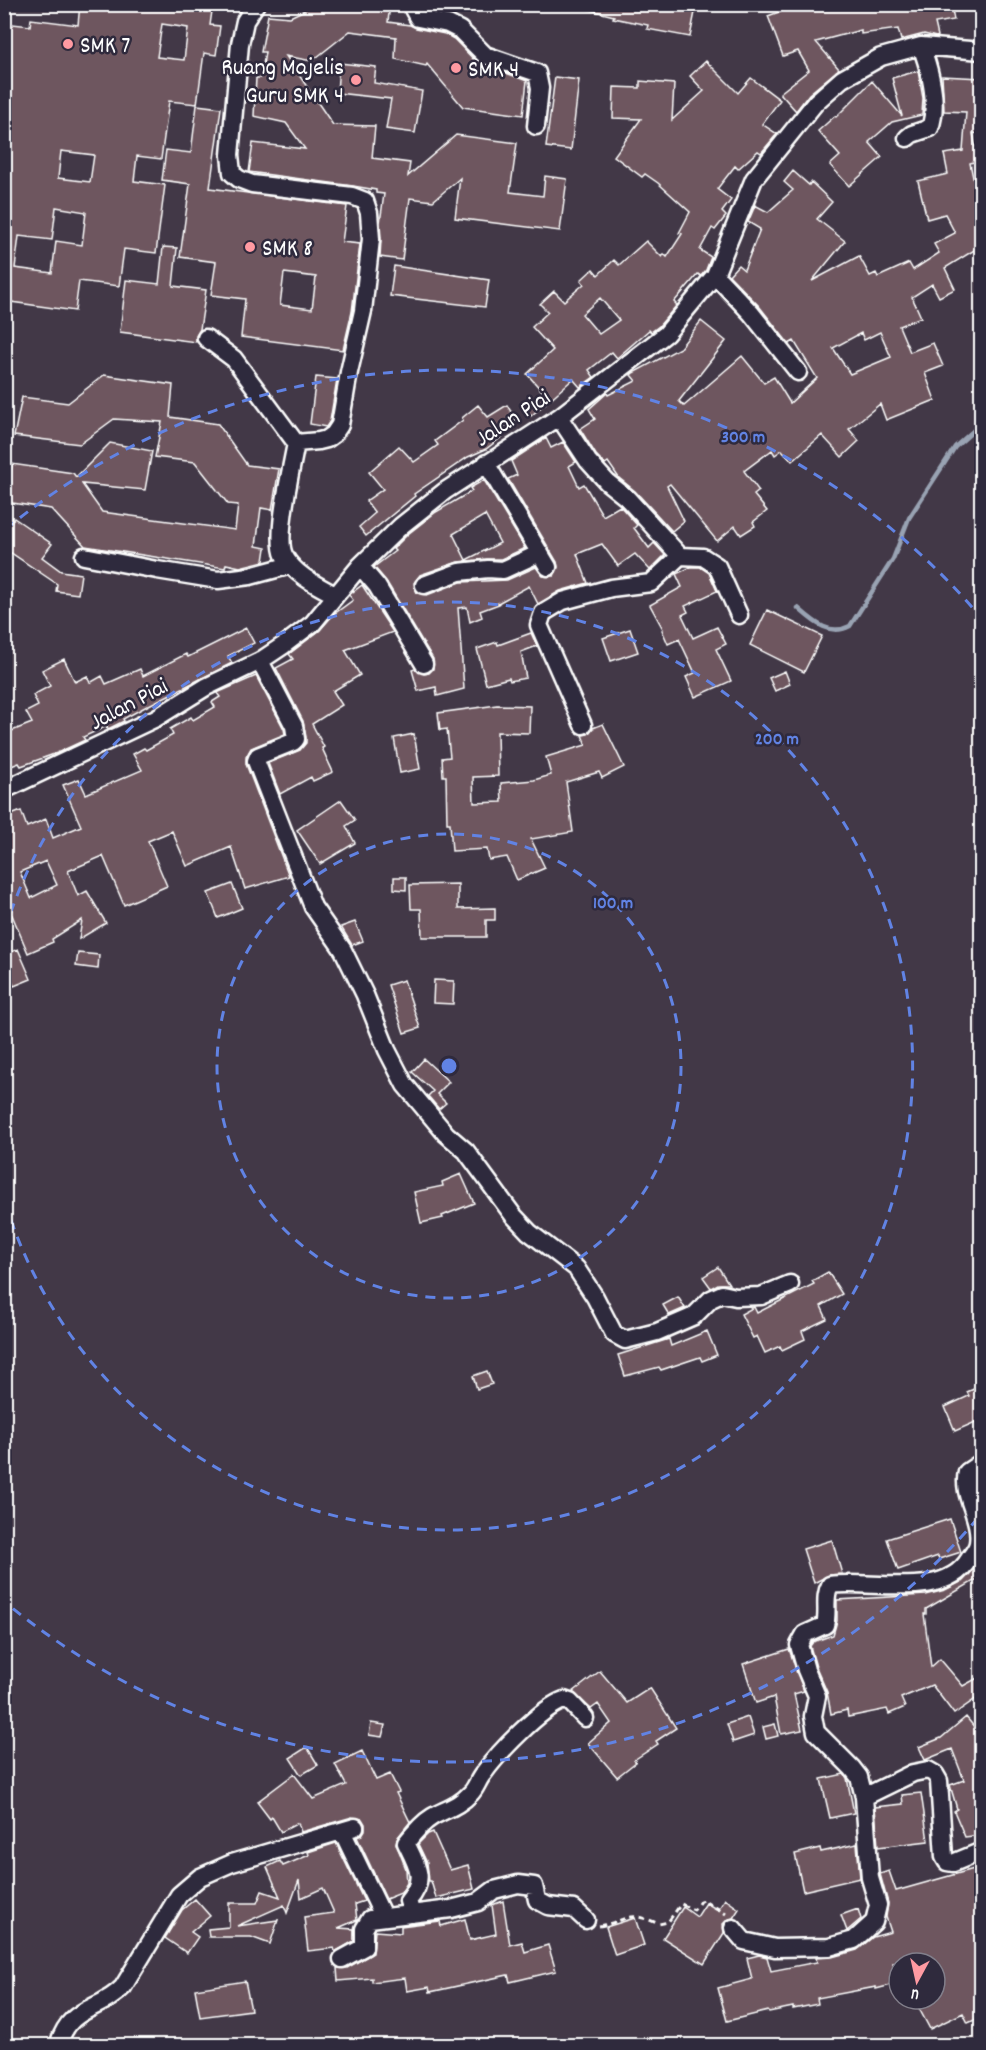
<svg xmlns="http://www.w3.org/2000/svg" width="986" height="2050" font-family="Dekko,sans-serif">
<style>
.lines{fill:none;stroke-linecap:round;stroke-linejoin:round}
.stream{stroke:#99a3b3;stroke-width:4.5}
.building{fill:#6e575e;stroke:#fff;stroke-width:1.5;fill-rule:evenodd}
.minor-casing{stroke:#fff;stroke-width:21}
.path{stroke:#fff;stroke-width:3;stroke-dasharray:6 4.5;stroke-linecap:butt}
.minor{stroke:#2f2a3d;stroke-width:16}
.ring{fill:none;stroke:#6183e4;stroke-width:3;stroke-dasharray:10 8}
.poi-dot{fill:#ff9aa2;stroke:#2f2a3d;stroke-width:2}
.labels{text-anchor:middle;stroke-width:5;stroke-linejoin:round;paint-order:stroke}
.poi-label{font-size:24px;fill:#fff;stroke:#2f2a3d;text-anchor:start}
.street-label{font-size:24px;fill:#fff;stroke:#2f2a3d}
.centre{fill:#6183e4;stroke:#2f2a3d;stroke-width:3}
.ring-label{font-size:18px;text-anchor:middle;font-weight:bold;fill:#6183e4;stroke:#2f2a3d;stroke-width:5;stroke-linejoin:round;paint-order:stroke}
</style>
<rect width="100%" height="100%" fill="#423847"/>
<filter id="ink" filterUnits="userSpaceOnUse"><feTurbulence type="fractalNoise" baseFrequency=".0167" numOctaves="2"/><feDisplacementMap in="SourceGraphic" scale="12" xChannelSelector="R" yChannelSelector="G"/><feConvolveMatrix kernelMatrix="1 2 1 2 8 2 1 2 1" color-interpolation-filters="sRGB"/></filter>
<g filter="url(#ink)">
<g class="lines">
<path class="stream" d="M798,608C813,621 829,637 850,626L893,559L909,518L955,447L982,423"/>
</g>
<path class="building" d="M80,4H213L210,25L220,26L216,55L204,53L197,104L169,101L161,159L137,156L134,181L165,185L156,253L124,249L119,286L79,281L75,311L4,301V23L30,26L31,19L78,25ZM162,24L188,28L184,60L157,57ZM61,151L94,155L90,182L58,178ZM56,207L86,212L82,245L56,241L52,273L15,268L19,236L52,240Z
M317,4H390L388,22L410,25L416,28L445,34L454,39L483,69L501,71L527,81L523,115L463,107L427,64L426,66L395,59L396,37L350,31L312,61L286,56L333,125L375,126L372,158L410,163L408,176L456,135L517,143L510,192L543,196L545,176L567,179L560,231L455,218L460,178L433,201L410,198L402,260L380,257L381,240L380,223L384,194L376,193V190L353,186L249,172L253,143L305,149L286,123L254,116L256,78H261L265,52H261L268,15L290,17Z
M587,4H656L695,12L690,37L647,29L648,25L613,18L614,16L586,9Z
M800,4H951L954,20L935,23L938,36L936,37L924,34L901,40L898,29L861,34V30L816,42L839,69L809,94L796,111L780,93L809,70L798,51L783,56L768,16Z
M706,61L738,93L751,78L780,100L762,124L777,134L761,153L758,151L738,169L735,166L717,189L731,200L722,212L726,216L715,230L712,228L700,250L711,257L706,270L701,276L698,274L674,302L677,305L659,326L651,332L649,330L617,358L612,352L589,370L594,377L580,387L573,379L531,416L524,407L543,392L527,374L553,350L532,327L548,312L540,304L554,291L564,301L584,284L581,280L593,269L598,275L614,260L619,265L646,241L662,257L664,254L667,257L682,234L679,233L690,212L658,183L645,174L642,177L614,156L641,119L613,118L614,87L640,88V81L674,84L672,120L704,91L690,76ZM600,298L619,320L599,334L582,314Z
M339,63L376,67L374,83L422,91L415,133L386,129L391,99L337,93Z
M918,71L923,98L922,115L892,122L869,142L882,157L849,186L830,165L840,156L818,131L835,116L836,117L872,81L902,116L892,78Z
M942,76L981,78V134L973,133L978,161L970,163L976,192L981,190V246L945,268L955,289L939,297L932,284L912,297L921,317L899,326L910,352L933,343L943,366L925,373L935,400L886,420L880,404L849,429L859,441L842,457L822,435L792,461L782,450L775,455L772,450L744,471L759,491L754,495L767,511L753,522L755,526L741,535L735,526L717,541L670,484L667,486L684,521L672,531L635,491L619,478L608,462L605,464L596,455L580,429L595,419L589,409L607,393L608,395L636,381L631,375L633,373L680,348L701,321L726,341L679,401L684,406L742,356L764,383L774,377L790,403L817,378L794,341L789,344L759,306L729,275L738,265L744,270L760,229L748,222L754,208L755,205L768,212L793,190L784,182L793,171L809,185L811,182L832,202L817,219L845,241L812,281L859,256L870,276L876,273L878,277L909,263L913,270L939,253L934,244L955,233L945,214L927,219L918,181L948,174L944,154L963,151L966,112L944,111ZM880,332L891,357L850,374L833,348L861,333L864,340Z
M555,77L579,80L571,150L546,147Z
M197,105L221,108L210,188L347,206L342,242L360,244L352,312L343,350L241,337L245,299L211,295L216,262L180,257L190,184L162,180L166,150L191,153ZM284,273L316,277L312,309L280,305Z
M163,247L177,248L173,286L206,290L200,329L196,336V342L120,332L126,280L159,284Z
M394,266L489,280L485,307L390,296Z
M104,375L173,385L170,417L218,424L247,465L279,469L272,510L261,508L256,546L266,548L264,561L240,567L226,564L225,568L85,546L51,509L6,502L12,464L73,473L76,477L110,443L152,451L145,490L82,484L102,512L235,530L238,505L228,504L195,462L155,457L162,422L114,419L80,444L14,436L22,397L68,403Z
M316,377L337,379L330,421L326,427L310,424Z
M478,405L488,417L507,405L516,420L498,431L503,436L486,449L468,457L414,494L415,496L366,536L359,527L375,513L366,501L383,489L369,472L399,446L414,462L438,445L435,441L463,420L462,418Z
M546,438L551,448L563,442L576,462L569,466L579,487L584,484L603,516L620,506L637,525L634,528L649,548L654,543L665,555L650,570L635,554L618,566L602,544L577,554L588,583L560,591L538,604L529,586L498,603L499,604L480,611L482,617L470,622L467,607L458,608L464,689L437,696L436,687L418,691L412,670L415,669L424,674L429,673L433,669V659L386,581L374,567L395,551L393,549L408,534L436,512L472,491L470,488L484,480L525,548L501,559H487L458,562L420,575L414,583L417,593L427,595L461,582L507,580L536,567L543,576H554L558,567L557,562L508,479L517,475L511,461ZM485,515L500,543L466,560L453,534Z
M14,518L52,544L42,557L61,571L81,574L78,594L56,591L57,584L4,548V531Z
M691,567H700L709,573L717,591L685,606L688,612L682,615L693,638L717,627L726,644L716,649L731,681L695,697L686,677L695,673L679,639L668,644L662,630L663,629L650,605L682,587L676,574Z
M362,585L393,632L345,650L360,675L333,691L342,705L312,724L324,747L322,748L333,772L313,781L311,777L280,794L268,763L300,750L306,743V737L303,721L276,668L293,659L289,654L319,631L334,614L353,600L349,595Z
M767,610L822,636L804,672L750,645Z
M246,628L254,643L228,656L232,663L147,706L123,719L124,721L108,729L107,726L83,737L85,740L57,753L21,766L19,763L4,769V734L32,723L26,712L38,706L33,695L50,686L42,670L64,659L75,682L87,676L90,683L102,676L106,684L140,669L143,676L186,654L188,657Z
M630,629L638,652L611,661L603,638Z
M531,633L537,646L521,652L526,678L510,681L509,678L486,684L477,649L497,642L498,645Z
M785,671L790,684L775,691L769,678Z
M256,676L284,729L285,734L251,748L246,757V764L289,876L245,889L231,847L187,866L172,831L148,841L167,886L124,905L103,856L68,871L78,896L87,891L106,923L79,939L82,920L52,939L53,942L28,953L12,915L8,917L4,908V818L21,811L27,827L46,819L53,838L81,826L63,785L79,779L86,794L142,770L133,754L144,748L146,750L173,735L170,729L191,717L193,720L215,707L212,702L220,697L217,693ZM46,861L57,885L31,898L20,872Z
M497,705L530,706L529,733L497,732L498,776L473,777L474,803L502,802L501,783L534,780L551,775L546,757L586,745L582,735L588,734L593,728L603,724L624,767L602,778L599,772L566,782L573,832L531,839L545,868L517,880L507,857L489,860L487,849L452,851L450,823H447L446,776H443L442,758L450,757L447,729L440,730L438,713Z
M414,734L420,769L400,773L394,738Z
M341,800L355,820L346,826L355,843L320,864L297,830Z
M394,877H406V890L394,889Z
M232,884L242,908L218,918L208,893Z
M458,884V909L495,908V920H486V937H422L421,909H411L410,885Z
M355,922L363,941L352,945L341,927Z
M18,949L31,979L14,986L4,963V955Z
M78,953L99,955L98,969L76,966Z
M404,980L420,1028L404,1033L388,985Z
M434,980L454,981L453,1004L433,1003Z
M424,1059L449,1082L437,1094L446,1103L439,1109L428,1096L433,1091L412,1072Z
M461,1174L474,1203L442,1216L443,1218L421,1223L414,1192L443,1186L442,1182Z
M718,1267L729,1284H718L711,1288L703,1277Z
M828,1272L842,1294L821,1306L827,1319L802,1331L805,1339L782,1350L780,1346L765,1353L757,1336L753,1338L741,1314L754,1307L757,1313L814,1284L812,1281Z
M678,1297L685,1308L669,1315L663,1305Z
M707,1331L717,1355L702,1361L700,1357L661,1370L659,1367L625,1376L618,1355L669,1339L671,1346Z
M487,1371L492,1384L477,1389L473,1376Z
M981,1386V1423L980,1420L955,1431L945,1407L969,1396L967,1392Z
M950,1519L961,1552L939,1559L938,1556L898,1570L887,1539Z
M832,1540L842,1574L829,1575L814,1583L803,1549Z
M977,1566L981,1577L926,1609V1614H924L931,1667L940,1659L963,1686L981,1676V1695L954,1714L932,1685L901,1698L905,1707L889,1714L887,1709L848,1717L847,1710L831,1714L827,1692L816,1667L810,1646L813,1642L833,1635L837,1621V1600L926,1595L945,1590L963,1581Z
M789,1649L804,1691L794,1694L802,1730L781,1734L774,1697L756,1703L743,1664Z
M600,1671L627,1703L650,1688L676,1728L656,1741L658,1744L634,1760L636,1762L617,1777L588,1743L611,1723L598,1704L591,1709L573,1692Z
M748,1717L754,1735L733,1742L727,1724Z
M966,1717L981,1735V1835L965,1837L954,1811L957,1809L950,1785L964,1780L952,1749L925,1760L919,1747L941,1738Z
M371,1723L385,1725L382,1737L369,1735Z
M775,1724L778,1736L766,1739L763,1727Z
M307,1747L318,1765L301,1775L290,1758Z
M362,1751L376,1780L390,1774L399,1792L396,1793L410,1822L398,1837L396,1843L406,1869L407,1883L401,1893L386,1899L357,1837L362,1835L365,1830V1824L362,1819L352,1817L301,1832L298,1823L281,1832L272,1817L270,1819L257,1802L294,1774L313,1799L346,1785L335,1764Z
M844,1774L847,1778L854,1813L830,1818L821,1779Z
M921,1793L928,1841L878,1847L875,1807L903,1804L902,1795Z
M433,1832L450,1870L468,1865L474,1889L436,1898L431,1881H429L427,1863L418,1844L428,1834Z
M336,1843L364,1901L355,1904L357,1920L338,1928L354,1929V1941L335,1952L334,1948L308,1951L304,1917L334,1913L323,1888L301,1898L299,1880L287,1913L284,1905L237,1926L278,1920L270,1944L251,1937H209L208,1929L229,1927V1903H257L262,1891L280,1897L267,1867L280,1861L283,1866L309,1855L308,1852Z
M857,1844L860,1878L803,1891L795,1854L820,1848L821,1852Z
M981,1867V2017L968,2023L963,2013L930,2029L914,1999H935V1963H893L899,1983L876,1989V1987L817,1998L818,2004L793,2009V2007L769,2012L768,2011L727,2021L718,1988L752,1979L747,1958L759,1955L767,1957L771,1971L817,1962L816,1958L832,1957L857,1950L873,1937L891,1932L886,1917L888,1903L880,1874L889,1871L896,1891Z
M195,1899L210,1916L191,1932L198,1937L187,1953L165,1938L182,1910Z
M725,1899L739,1909L733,1918L727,1920L723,1924L724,1933L704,1964L663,1938L683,1907L697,1917L706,1903L718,1910Z
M503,1901L510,1945L522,1942L525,1952L548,1945L556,1971L510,1982L508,1975L430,1992L429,1987L407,1991L405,1978L372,1982V1978L338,1981L337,1968H347L373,1953L375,1931L401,1933V1926L440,1921L441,1926L465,1919L470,1940L496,1934L492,1905Z
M858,1909L861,1919L847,1931L841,1915Z
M635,1918L644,1945L615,1955L606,1927Z
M245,1981L251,2010L200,2017L195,1989Z"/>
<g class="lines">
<g class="minor-casing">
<path id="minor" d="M256,4L245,21L240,44L230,155L232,173L239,179L252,184L352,196L365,201L369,213L371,239L363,311L349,372L340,425L334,434L327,439L319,441L296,443
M413,4V9L418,18L448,24L460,30L485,55L537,73L540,88L536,126
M907,138L912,134L930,128C939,103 930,70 921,46
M715,275L751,313L798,372
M206,338L234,359L296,443C292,466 275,536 284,555C293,574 318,586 335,595
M559,417L588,461L607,482L627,498L680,556L703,557L717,566L739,615
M486,463L548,567
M84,556L157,570L218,580L250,576L291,565
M360,566L377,586L424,664
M424,585L459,572L488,569L503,570L540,553
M260,661L294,726L296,739L293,742L258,756L256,761L313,907L343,950L365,995L387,1050L405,1085L446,1134L466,1151L513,1215L529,1232L576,1268L595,1297L614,1334L625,1340L657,1332L694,1316L711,1299L722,1294L736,1297L761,1296L790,1284
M583,725L539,625L543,613L563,601L611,588L651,583L680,556
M4,790L156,718L206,687L260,661L284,645L313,623L360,566L401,526L445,491L559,417L666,334L715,275L754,179L816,102L842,79L881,57L921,46L982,51
M864,1797L913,1773L928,1770L935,1774L939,1781L944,1857L947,1862L953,1863L982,1851
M342,1831L383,1916
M412,1914L408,1901C427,1880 417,1865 406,1843C413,1834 422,1823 432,1817C446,1809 458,1807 471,1793C476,1788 478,1780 483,1774C498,1753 541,1708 564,1700L570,1702L585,1718
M733,1928L744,1941L775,1948L829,1947L854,1940L874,1922L878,1905L870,1878L864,1797L859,1777L852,1768L816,1732L813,1716L817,1696L806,1670L799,1645L805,1634L825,1625C829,1611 823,1598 830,1585C870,1579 944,1601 969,1559C972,1555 977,1549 978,1543C982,1518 961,1496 967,1472L982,1462
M342,1959L364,1947V1929L370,1919L451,1909L478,1902L494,1890L518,1884L534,1886L537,1900L548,1906L574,1909L586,1920
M58,2046C70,2004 98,2013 123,1987L179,1895L200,1877L232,1863L355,1827"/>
</g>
<path class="path" d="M599,1926C629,1921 626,1909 659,1924L668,1922L681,1904L694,1910L700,1901L704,1900L726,1914"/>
<use href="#minor" class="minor"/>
</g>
</g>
<g class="ring">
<circle cx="449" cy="1066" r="232"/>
<path d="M5 930A464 464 0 1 1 5 1202"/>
<path d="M978 1518A696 696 0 0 1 6 1603M6 529A696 696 0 0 1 978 614"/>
</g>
<g class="poi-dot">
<circle cx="68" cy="44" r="6"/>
<circle cx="456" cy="68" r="6"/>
<circle cx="356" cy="80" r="6"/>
<circle cx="250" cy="247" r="6"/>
</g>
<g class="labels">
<g class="poi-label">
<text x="80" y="52">SMK 7</text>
<text x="344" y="74" text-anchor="end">Ruang Majelis<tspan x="344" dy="28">Guru SMK 4</tspan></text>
<text x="468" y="76">SMK 4</text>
<text x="262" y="255">SMK 8</text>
</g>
<g class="street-label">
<text transform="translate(512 417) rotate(-33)" y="8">Jalan Piai</text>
<text transform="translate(128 703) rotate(-28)" y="8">Jalan Piai</text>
</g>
</g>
<circle cx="449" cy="1066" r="9" class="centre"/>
<g class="ring-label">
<text x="743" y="442">300 m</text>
<text x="777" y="744">200 m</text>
<text x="613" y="908">100 m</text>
</g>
<rect width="986" height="2050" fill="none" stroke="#2f2a3d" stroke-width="24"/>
<rect x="12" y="12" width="962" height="2026" fill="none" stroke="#fff" stroke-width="2" filter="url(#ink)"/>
<g transform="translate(917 1981) rotate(188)"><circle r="28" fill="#2f2a3d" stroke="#827f8b" stroke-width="1.5"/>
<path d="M0-4.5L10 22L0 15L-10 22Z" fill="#ff9aa2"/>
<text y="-9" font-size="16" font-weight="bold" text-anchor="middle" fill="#ffffff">U</text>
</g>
</svg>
